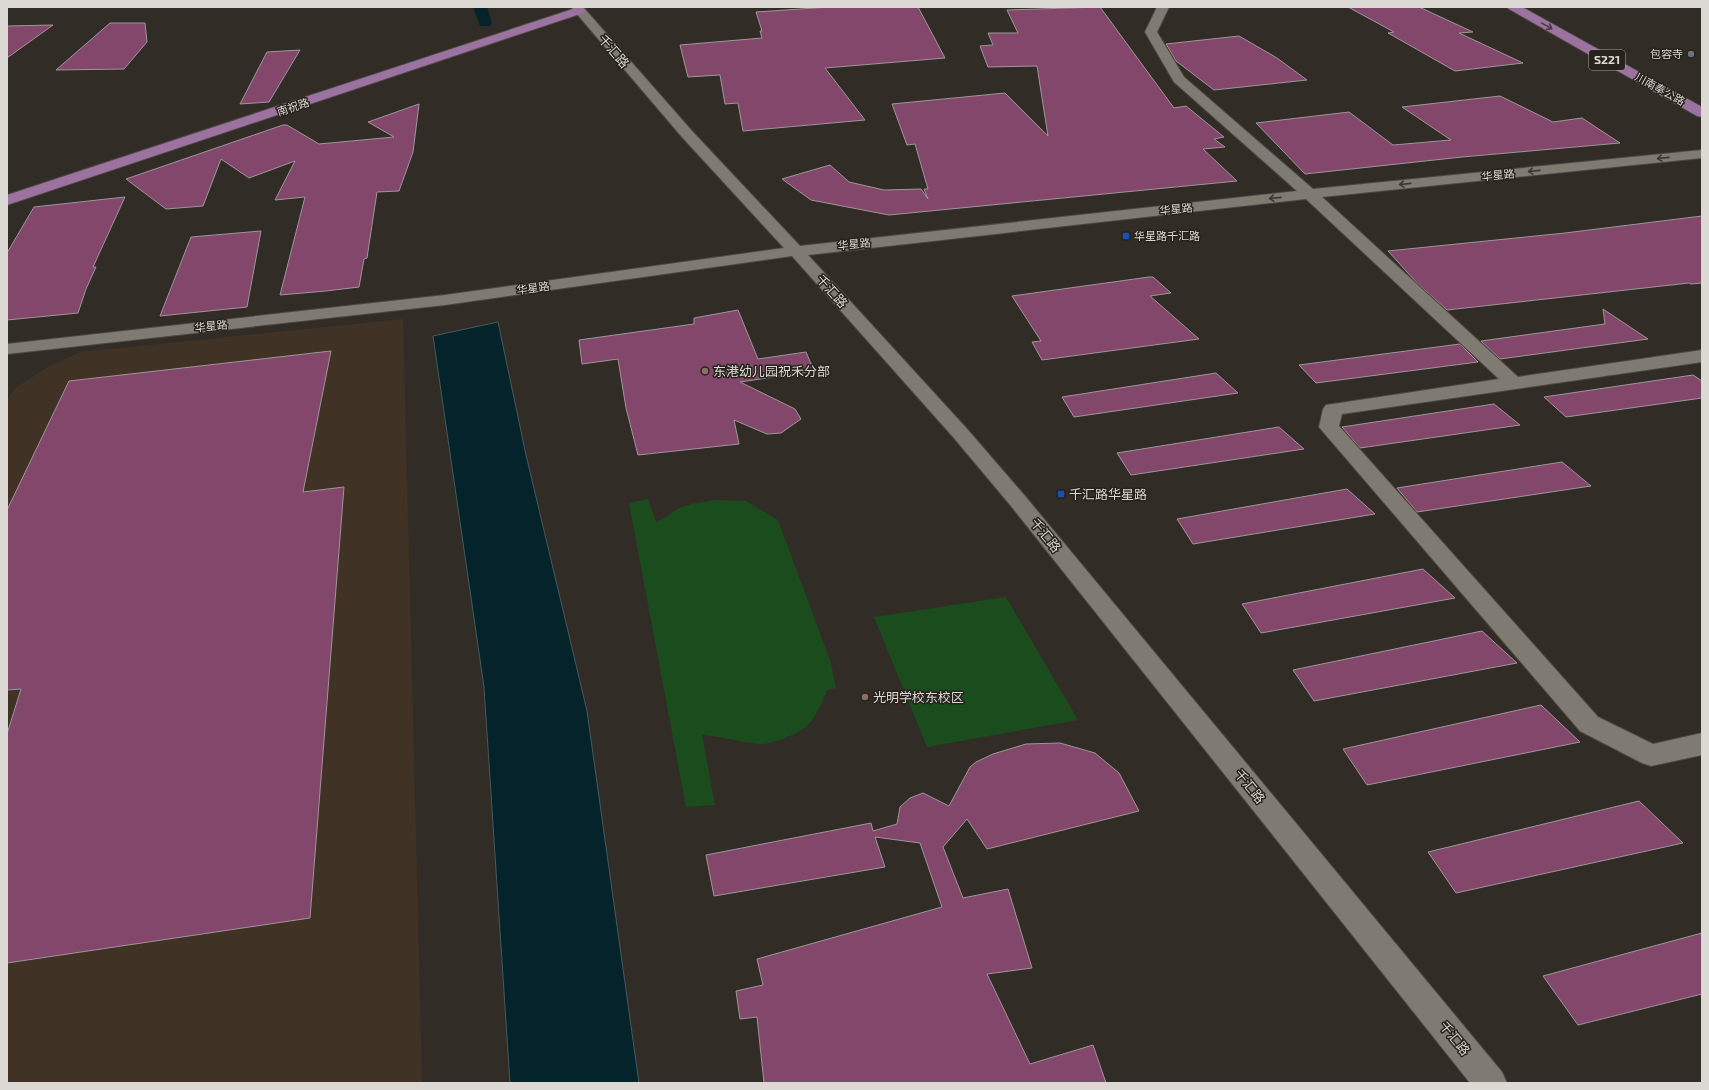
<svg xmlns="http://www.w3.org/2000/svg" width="1709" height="1090" font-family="'Exo 2','Noto Sans SC',sans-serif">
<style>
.commercial{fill:#403225}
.green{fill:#1a4c1e}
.water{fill:#05232a;stroke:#465a5d}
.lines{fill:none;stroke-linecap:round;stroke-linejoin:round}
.canal{fill:#05232a;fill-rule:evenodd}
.building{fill:#82476a;stroke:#9f959a}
.minor-casing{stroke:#4c4842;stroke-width:2}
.major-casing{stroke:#4c4842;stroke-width:2}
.minor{fill:#7f7a72;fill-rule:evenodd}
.major{fill:#9c72a0;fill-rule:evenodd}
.oneway{stroke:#4a3b44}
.oneway2{stroke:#3d3932}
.worship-dot{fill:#6b7280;stroke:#27231c;stroke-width:1.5}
.transit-dot{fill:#1a4fb4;stroke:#27231c;stroke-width:1.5}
.education-dot{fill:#8d6e63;stroke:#27231c;stroke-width:1.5}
.labels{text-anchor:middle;stroke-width:3;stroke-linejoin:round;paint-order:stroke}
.far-poi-label{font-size:11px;fill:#dcd9d5;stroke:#27231c;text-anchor:end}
.far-street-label{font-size:11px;fill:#dcd9d5;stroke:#27231c}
.shield{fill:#27231c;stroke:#a6a29e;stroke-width:1}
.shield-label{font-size:12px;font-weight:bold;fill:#dcd9d5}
.street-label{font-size:13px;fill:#dcd9d5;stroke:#27231c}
.poi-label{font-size:13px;fill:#dcd9d5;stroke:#27231c;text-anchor:start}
</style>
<rect width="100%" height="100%" fill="#312d26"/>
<path class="commercial" d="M403,319L422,1083H7V400L14,389L49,366L81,352Z"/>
<path class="green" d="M648,499L656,522L668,516L677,509L691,504L715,500L746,501L778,520L831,663L836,688L827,690C823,701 815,719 806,727C797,734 771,745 760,744C741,743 722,736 702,735L715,805L686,807L629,503Z
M1006,597L1078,720L927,747L874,617Z"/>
<path class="water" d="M498,322L526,455L587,711L639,1083H510L484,687L433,336Z"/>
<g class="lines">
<path class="canal" d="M473,7H487L492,23L490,26H480Z"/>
</g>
<path class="building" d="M830,7H918L945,58L825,68L865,120L743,131L738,103L725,104L720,75L688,77L680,45L762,38L760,31H762L756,12Z
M1100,7L1174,108L1186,106L1224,137L1214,139L1225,147L1203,149L1237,181L889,215L811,200L782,179L830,165L849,182L884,190L921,189L928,199L924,189H928L915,144L907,145L892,104L1005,93L1048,136L1037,66L988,67L980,46L993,45L988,33H1018L1007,10Z
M1348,7H1419L1473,32L1459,33L1523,63L1455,71L1388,33L1394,32Z
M110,23H145L147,42L124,69L56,70Z
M53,25L7,58V26Z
M1239,36L1277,58L1307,80L1214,90L1176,61L1166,44Z
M300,50L269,102L240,104L267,52Z
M1500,96L1553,122L1582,118L1620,143L1462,157L1305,174L1256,123L1349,112L1393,145L1451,140L1402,107Z
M419,104L413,152L399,191L377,192L367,258L364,259L359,287L326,291L280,295L305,197L275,200L295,161L249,178L221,159L203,206L166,209L126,179L283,125H287L319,144L394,137L368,122Z
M125,197L93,267H96L86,289L78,313L7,320V253L34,207Z
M1702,216V283L1691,284L1689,283L1447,310L1416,282L1388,251L1565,233Z
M261,231L247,307L160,316L191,237Z
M1149,277H1153L1171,293L1150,296L1199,339L1042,360L1032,342L1041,341L1012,296Z
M1603,309L1648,339L1500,359L1481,341L1605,324Z
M738,310L758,359L806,352L814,371L740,382L795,409L801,419L781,433L767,434L734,420L739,444L638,455L626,408L618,359L582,364L579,340L694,324V318Z
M1460,344L1478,362L1316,383L1299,365Z
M331,351L303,492L344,487L310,918L7,963V734L21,689L7,690V510L69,381Z
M1216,373L1238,393L1074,417L1062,397Z
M1693,375L1702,381V398L1566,417L1544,397Z
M1494,404L1520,425L1360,448L1342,427Z
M1279,427L1304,449L1131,475L1117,453Z
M1562,462L1591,486L1417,512L1397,488Z
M1347,489L1375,514L1193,544L1177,519Z
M1423,569L1455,598L1261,633L1242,604Z
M1482,631L1517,663L1314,701L1293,670Z
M1541,705L1580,742L1367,785L1343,749Z
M1060,743L1095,753L1119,773L1139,811L987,849L967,819L943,847L963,898L1008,889L1032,968L987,974L1030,1064L1093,1045L1106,1083H764L757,1017L740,1019L736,991L763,985L757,959L942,907L920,843L875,837L885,867L714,896L706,855L871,823L873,831L897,824L900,807L910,798L923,793L949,806L970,767L976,762L993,754L1026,744Z
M1639,801L1683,843L1456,893L1428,852Z
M1702,933V994L1578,1025L1543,976Z"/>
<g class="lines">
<g class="minor-casing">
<path id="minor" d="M571,7H583L692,131L800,246L1297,191L1174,82L1145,32L1157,7H1169L1157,32L1184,77L1313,189L1702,150V158L1322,197L1518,377L1702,350V362L1342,414L1339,426L1598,717L1653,744L1702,733V755L1651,766L1642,763L1580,731L1319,427L1323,409L1326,405L1499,379L1306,199L808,255L968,430L1025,496L1502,1072L1507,1083H1470L1011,506L954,438L792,256L445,305L7,354V344L445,295L784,248L682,137Z"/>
</g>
<g class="major-casing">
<path id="major" d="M579,7L583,9L585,11L583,13L7,205V195Z
M1507,7H1522L1702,107V117L1697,116L1509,9Z"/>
</g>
<use href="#minor" class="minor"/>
<use href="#major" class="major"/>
</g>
<defs><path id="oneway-shaft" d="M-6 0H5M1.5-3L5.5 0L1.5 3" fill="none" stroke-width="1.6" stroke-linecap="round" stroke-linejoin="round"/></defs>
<use class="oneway" href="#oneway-shaft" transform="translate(1547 26) rotate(29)"/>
<g class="oneway2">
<use href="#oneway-shaft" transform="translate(1663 158) rotate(174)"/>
<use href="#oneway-shaft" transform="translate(1534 171) rotate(174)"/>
<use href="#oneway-shaft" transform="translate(1405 184) rotate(174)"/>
<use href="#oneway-shaft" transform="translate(1275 198) rotate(174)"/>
</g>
<circle class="worship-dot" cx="1691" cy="54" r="4"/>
<g class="transit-dot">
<rect x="1122" y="232" width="8" height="8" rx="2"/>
<rect x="1057" y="490" width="8" height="8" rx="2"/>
</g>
<g class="education-dot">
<circle cx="705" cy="371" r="4"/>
<circle cx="865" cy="697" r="4"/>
</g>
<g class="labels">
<g class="far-poi-label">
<text x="1683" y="58">包容寺</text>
<text x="1134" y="240" text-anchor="start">华星路千汇路</text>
</g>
<g class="far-street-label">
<text transform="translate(1660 89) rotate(29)" y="4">川南奉公路</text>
<text transform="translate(293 107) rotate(-18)" y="4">南祝路</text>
<text transform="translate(1498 175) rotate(-6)" y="4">华星路</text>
<text transform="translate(1176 209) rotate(-6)" y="4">华星路</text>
<text transform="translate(854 244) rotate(-6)" y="4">华星路</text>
<text transform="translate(533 288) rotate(-8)" y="4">华星路</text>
<text transform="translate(211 326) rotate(-6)" y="4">华星路</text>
</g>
<rect class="shield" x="1589" y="50" width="36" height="20" rx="3"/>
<g class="shield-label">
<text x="1607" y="64">S221</text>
</g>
<g class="street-label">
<text transform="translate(614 51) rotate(49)" y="5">千汇路</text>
<text transform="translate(832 291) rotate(48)" y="5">千汇路</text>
<text transform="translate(1046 535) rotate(51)" y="5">千汇路</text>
<text transform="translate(1250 786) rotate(51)" y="5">千汇路</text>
<text transform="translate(1455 1038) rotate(51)" y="5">千汇路</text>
</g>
<g class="poi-label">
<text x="713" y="376">东港幼儿园祝禾分部</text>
<text x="1069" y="499">千汇路华星路</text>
<text x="873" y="702">光明学校东校区</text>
</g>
</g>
<rect width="1709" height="1090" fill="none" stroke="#dcd9d5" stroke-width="16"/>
</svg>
